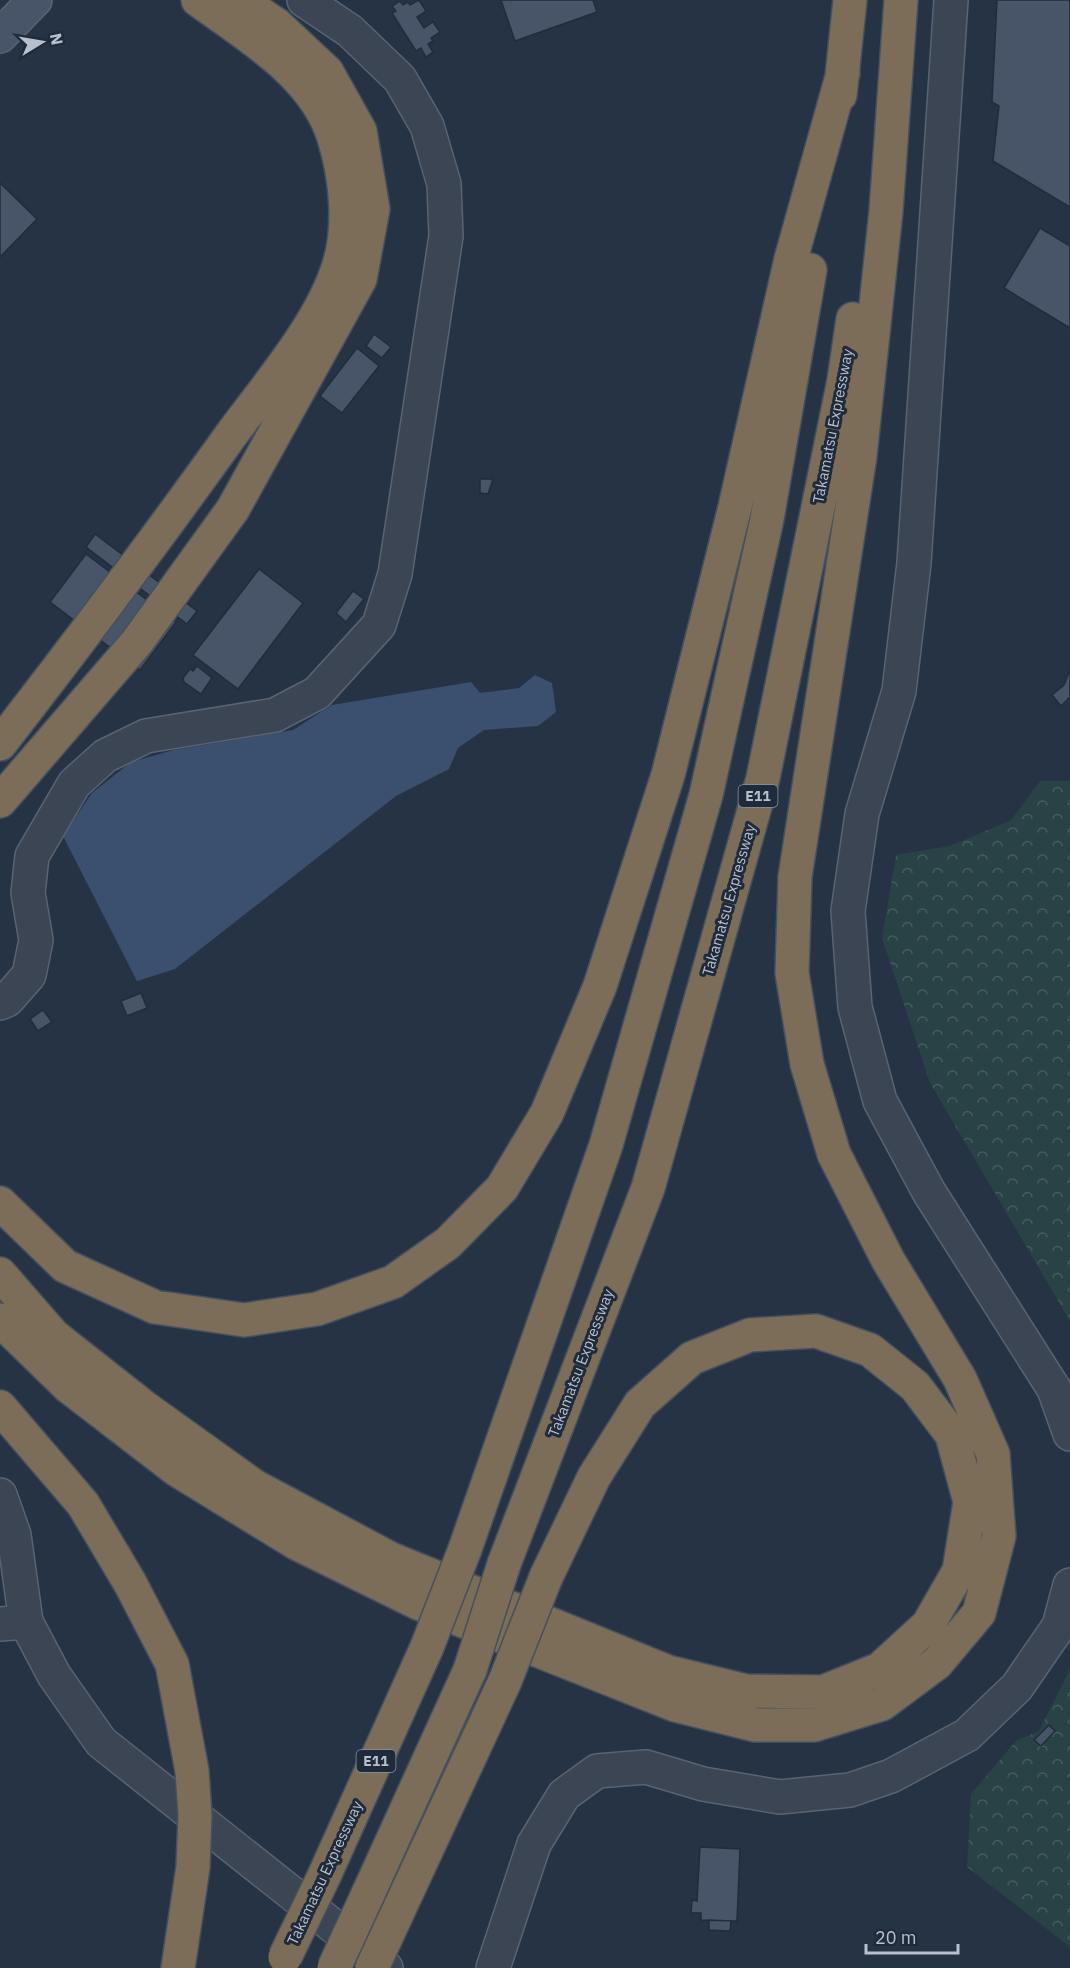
<svg xmlns="http://www.w3.org/2000/svg" width="1070" height="1968" font-family="'IBM Plex Sans',sans-serif">
<style>
.forest{fill:url(#forest-crowns)}
.water{fill:#3b506e}
.building{fill:#485569;stroke:#212c3c;stroke-width:1.5}
.lines{fill:none;stroke-linecap:round;stroke-linejoin:round}
.minor-casing{stroke:#596372;stroke-width:36}
.tertiary-casing{stroke:#596372;stroke-width:36}
.secondary-casing{stroke:#596372;stroke-width:36}
.motorway-casing{stroke:#45505f;stroke-width:36}
.minor{stroke:#3b4554;stroke-width:33}
.tertiary{stroke:#3b4554;stroke-width:33}
.secondary{stroke:#485468;stroke-width:33}
.motorway{stroke:#7b6d57;stroke-width:33}
.motorway-bridge-casing{stroke:#45505f;stroke-width:36;stroke-linecap:butt}
.motorway-bridge{stroke:#7b6d57;stroke-width:33}
.labels{text-anchor:middle;stroke-width:6;stroke-linejoin:round;paint-order:stroke}
.shield{fill:#1f2a3a;stroke:#8a93a2;stroke-width:1.5}
.shield-label{font-size:14px;font-weight:bold;fill:#b8c0ce}
.street-label{font-size:15px;fill:#b8c0ce;stroke:#1f2a3a}
</style>
<defs>
<pattern id="forest-crowns" width="20" height="18" patternUnits="userSpaceOnUse" patternTransform="scale(1.5)"><rect width="20" height="18" fill="#284246"/><path d="M2 6a3 3 0 1 1 6 0M12 15a3 3 0 1 1 6 0" fill="none" stroke="#455c60"/></pattern>
</defs>
<rect width="100%" height="100%" fill="#263345"/>
<path class="forest" d="M1040,781H1070V1321L930,1083L882,938L896,855L950,846L1011,820Z
M1070,1669V1947L967,1867L971,1794L1016,1741L1039,1731Z"/>
<path class="water" d="M535,675L552,683L556,712L538,726L484,730L458,748L449,769L396,796L175,969L137,981L63,836L92,793L131,762L174,750L293,730L332,705L471,682L480,693L519,688Z"/>
<path class="building" d="M419,0L426,11L417,17L424,28L433,22L440,32L431,38L433,41L428,44L433,52L426,57L421,48L416,51L392,13L396,11L392,6L400,1L403,5L408,2L410,5Z
M501,0H593L597,12L515,41Z
M997,0H1070V207L993,161L999,106L992,102Z
M0,183L37,219L0,257Z
M1040,228L1070,246V328L1004,288Z
M374,334L391,347L382,358L366,346Z
M357,348L379,366L342,413L320,396Z
M480,479H493L488,494L480,493Z
M95,534L197,611L187,624L86,547Z
M86,554L176,622L140,670L50,602Z
M259,569L303,603L238,689L193,655Z
M353,591L364,599L346,622L336,613Z
M197,666L212,678L201,694L184,682L183,678L190,669L193,671Z
M1070,670V697L1061,706L1052,695L1064,685Z
M141,993L147,1008L127,1016L121,1001Z
M43,1010L52,1022L38,1031L30,1019Z
M1049,1725L1055,1731L1041,1746L1034,1740Z
M700,1847L740,1849L737,1921L701,1920V1913H691L692,1900L697,1901Z
M709,1920L731,1921L730,1931L709,1930Z"/>
<g class="lines">
<g class="minor-casing">
<path id="minor" d="M951,0L914,563L899,691L862,814L848,911L855,1007L880,1101L929,1192L1054,1389L1070,1434
M0,1003L7,1000L29,975L36,940L28,893L32,856L74,784L105,756L146,736L275,715L317,693L379,625L395,574L446,236L444,184L427,126L400,79L350,31L304,0
M0,1624L26,1622
M493,1968L534,1844L564,1795L597,1771L646,1767L703,1784L780,1797L850,1790L891,1776L967,1735L1017,1687L1059,1626L1070,1585"/>
</g>
<g class="tertiary-casing">
<path id="tertiary" d="M0,1495L14,1535L26,1622L54,1675L101,1742L386,1968"/>
</g>
<g class="secondary-casing">
<path id="secondary" d="M0,36L35,0"/>
</g>
<g class="motorway-casing">
<path id="motorway" d="M840,95L850,0
M0,744C79,642 156,540 231,435C267,386 321,324 339,265C351,226 346,177 334,138C315,75 249,37 198,0
M0,801L137,642L233,509L360,279L373,209L360,131L327,72L277,25L240,0
M0,1203L65,1266L155,1307L244,1320L317,1309L393,1282L448,1243L502,1188L547,1113L600,986L668,775L735,507L791,259L843,73
M0,1274L54,1336L144,1407L254,1486L391,1559L668,1672L746,1691L823,1692L880,1669L928,1625L959,1571L970,1502L952,1435L915,1386L870,1350L816,1331L750,1335L692,1358L640,1404L594,1477L546,1577
M0,1320L69,1387L177,1470L296,1543L418,1603L675,1705L755,1725H814L882,1704L937,1663L979,1613L999,1536L993,1454L960,1379L888,1260L834,1154L807,1064L792,973L795,877L860,456L886,211L901,0
M0,1407L83,1504L130,1583L172,1664L192,1771
M465,1549L606,1145L706,795L767,519L810,270
M504,1564L648,1188L763,778L844,380L853,319
M325,1874L427,1647
M368,1894L470,1670
M395,1918L505,1681
M178,1968L193,1867"/>
</g>
<use href="#minor" class="minor"/>
<use href="#tertiary" class="tertiary"/>
<use href="#secondary" class="secondary"/>
<use href="#motorway" class="motorway"/>
<g class="motorway-bridge-casing">
<path id="motorway-bridge" d="M427,1647L465,1549
M470,1670L504,1564
M505,1681L546,1577
M192,1771L195,1816L193,1867
M285,1957L325,1874
M334,1968L368,1894
M372,1968L395,1918"/>
</g>
<use href="#motorway-bridge" class="motorway-bridge"/>
</g>
<g class="labels">
<g class="shield">
<rect x="738.5" y="785" width="39" height="22" rx="4.5"/>
<rect x="356.5" y="1750" width="39" height="22" rx="4.5"/>
</g>
<g class="shield-label">
<text x="758" y="801">E11</text>
<text x="376" y="1766">E11</text>
</g>
<g class="street-label">
<text transform="translate(833 426) rotate(-79)" y="5">Takamatsu Expressway</text>
<text transform="translate(729 900) rotate(-74)" y="5">Takamatsu Expressway</text>
<text transform="translate(581 1363) rotate(-69)" y="5">Takamatsu Expressway</text>
<text transform="translate(325 1873) rotate(-65)" y="5">Takamatsu Expressway</text>
</g>
</g>
<g transform="translate(42 42) rotate(79)" stroke="#1f2a3a" stroke-width="4.5" paint-order="stroke">
<path d="M0-4.5L10 22L0 15L-10 22Z" fill="#b8c0ce"/>
<text y="-9" font-size="16" font-weight="bold" text-anchor="middle" fill="#b8c0ce">N</text>
</g>
<path d="M866 1944v9h92v-9" fill="none" stroke="#b8c0ce" stroke-width="3"/>
<text x="875" y="1944" font-size="18" fill="#b8c0ce" stroke="#1f2a3a" stroke-width="4.5" paint-order="stroke">20 m</text>
</svg>
